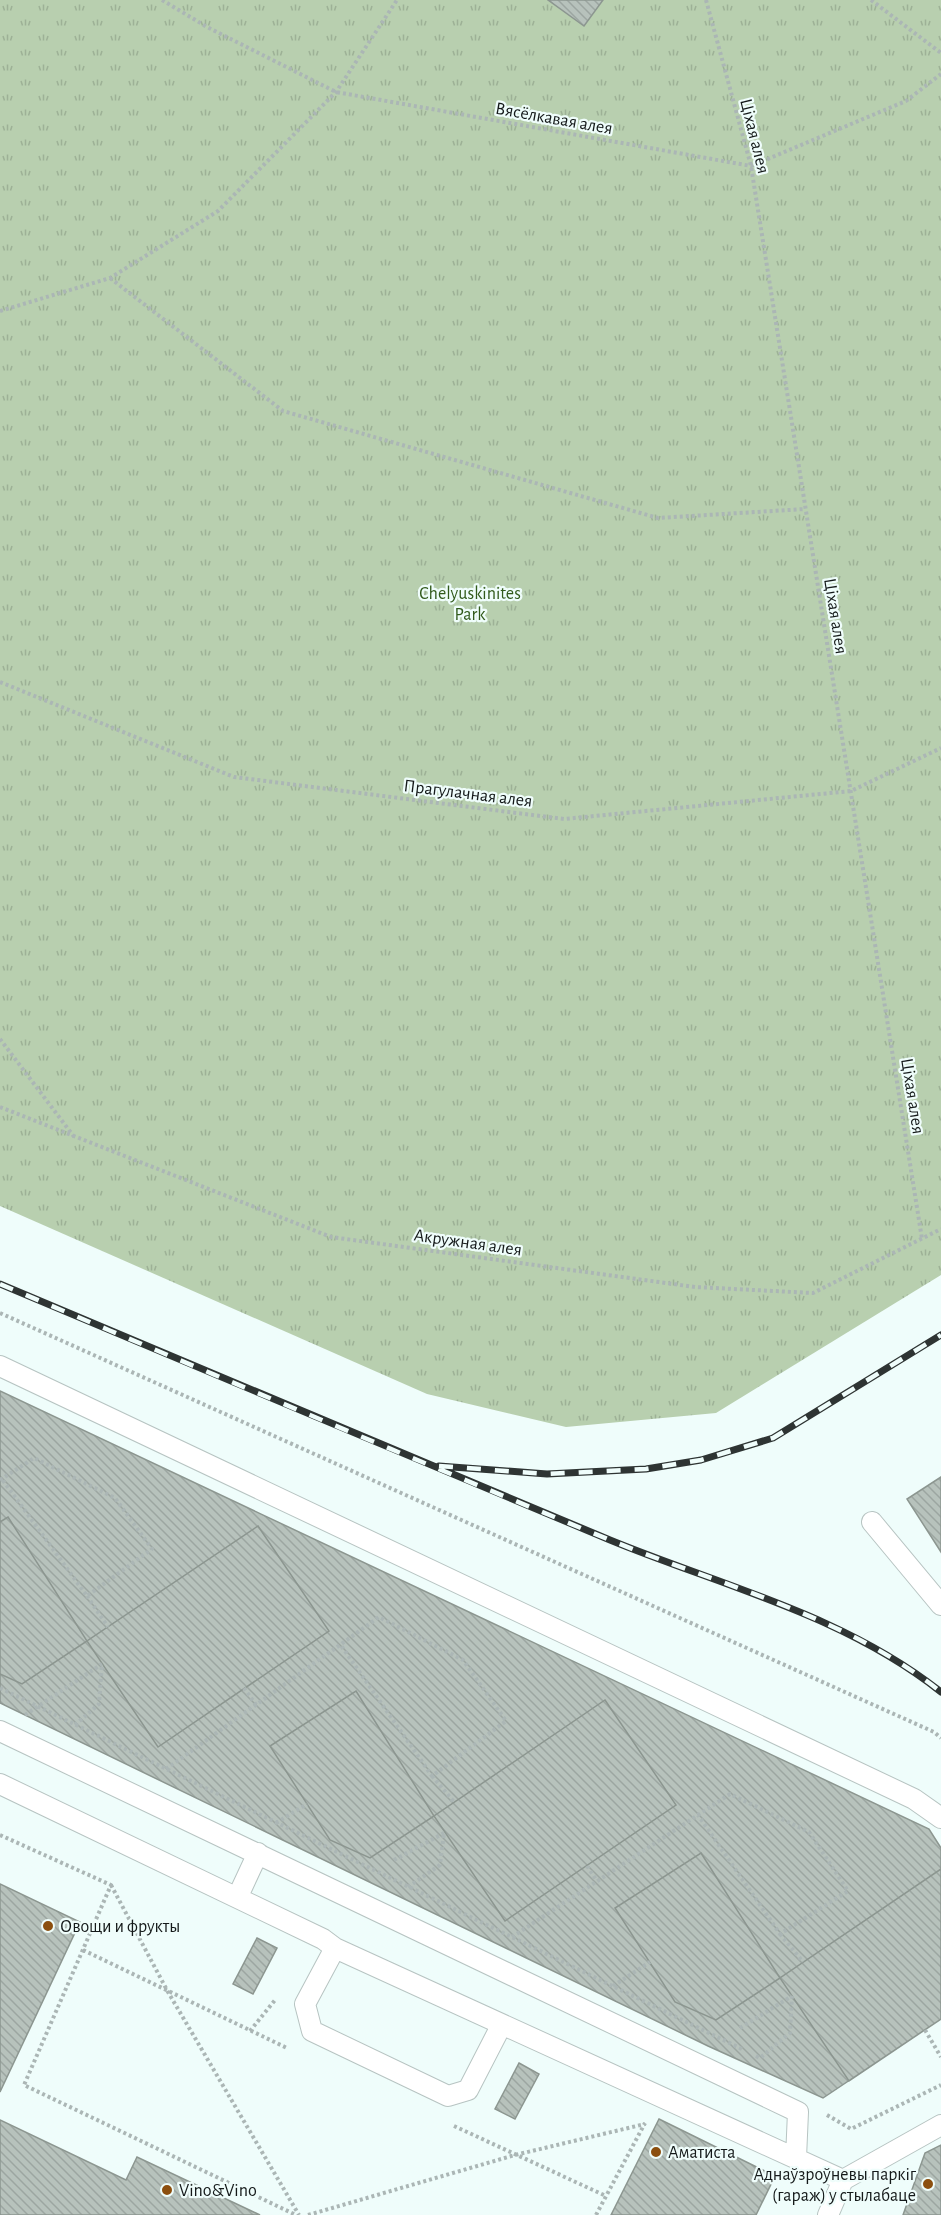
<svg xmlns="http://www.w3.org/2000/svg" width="941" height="2215" font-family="'Alegreya Sans',sans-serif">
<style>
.park{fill:url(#park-tufts)}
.building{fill:url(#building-back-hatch);stroke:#8c9690;stroke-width:1.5}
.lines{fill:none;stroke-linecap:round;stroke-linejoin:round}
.lane-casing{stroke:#b7c4c2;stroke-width:22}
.path{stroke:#abb6b5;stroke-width:4;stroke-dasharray:3 3;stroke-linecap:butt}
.lane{stroke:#fff;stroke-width:20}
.rail-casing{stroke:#2e3433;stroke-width:7}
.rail{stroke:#effdfb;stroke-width:4.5;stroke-dasharray:14;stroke-linecap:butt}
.path-bridge{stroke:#abb6b5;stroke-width:4;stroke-dasharray:3 3;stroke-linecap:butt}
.poi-dot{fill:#8c4f0f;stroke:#effdfb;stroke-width:2}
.labels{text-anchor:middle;stroke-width:4.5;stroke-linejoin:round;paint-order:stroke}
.street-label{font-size:18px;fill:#141919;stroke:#effdfb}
.park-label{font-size:18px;fill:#315a1b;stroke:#effdfb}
.poi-label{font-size:18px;fill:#141919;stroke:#effdfb;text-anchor:start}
</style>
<defs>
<pattern id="park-tufts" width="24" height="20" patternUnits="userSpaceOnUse" patternTransform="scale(1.5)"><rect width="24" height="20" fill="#b8cfaf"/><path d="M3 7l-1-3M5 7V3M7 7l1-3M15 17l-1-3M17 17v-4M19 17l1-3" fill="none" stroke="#9db196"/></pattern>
<pattern id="building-back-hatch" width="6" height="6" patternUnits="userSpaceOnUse" patternTransform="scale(1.5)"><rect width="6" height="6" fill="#b7c2bc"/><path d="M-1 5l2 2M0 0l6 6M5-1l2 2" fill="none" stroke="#9ca6a1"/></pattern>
</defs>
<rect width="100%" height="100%" fill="#effdfb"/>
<path class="park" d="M0,0H941V1275L716,1413L566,1427L427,1394L0,1206Z"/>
<path class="building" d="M548,0H603L584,26Z
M0,1391L929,1829L941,1848V2019L823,2098L708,2046L0,1703Z
M941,1477V1552L907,1499Z
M8,1517L87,1641L22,1684L0,1674V1522Z
M258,1526L329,1631L158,1747L87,1641Z
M356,1691L434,1816L370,1858L330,1840L270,1746Z
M605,1700L676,1805L505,1921L434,1816Z
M701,1853L780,1978L716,2020L675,2002L615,1908Z
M941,1869V2019L849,2081L780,1978Z
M0,1884L80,1922L0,2092Z
M257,1938L277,1948L253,1994L233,1984Z
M519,2063L539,2074L515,2119L495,2109Z
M659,2119L775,2176L756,2215H611Z
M0,2120L126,2180L137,2157L260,2215H0Z
M941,2145V2215H903L925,2153Z"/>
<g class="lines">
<g class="lane-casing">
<path id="lane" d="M0,1366L914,1799L941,1818
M872,1522L941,1605
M0,1731L798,2112L796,2158
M0,1784L323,1939L335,1948L843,2180L941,2125
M238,1896L258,1853
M335,1948L305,2004L312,2031L448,2096L468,2090L501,2026
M828,2215L843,2180"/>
</g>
<path class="path" d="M162,0L207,27L336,92L751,166L906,101L941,74
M706,0L751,166L922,1239
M871,0L941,53
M110,278L283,411L658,518L805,509
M0,311L110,278L218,211L336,92L397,0
M0,682L234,777L564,819L851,791L941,748
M0,1039L75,1138
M0,1107L331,1237L695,1287L813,1293L941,1229
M0,1313L934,1732L941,1738
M0,1480L34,1458L115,1498L152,1549L87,1596L2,1479
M87,1596L108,1627
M0,1688L744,2050
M244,1688L256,1705
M55,1695L102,1664
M75,1725L99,1704L102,1664
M166,1769L379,1617L463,1660L506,1721L432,1776L340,1644
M432,1776L454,1802
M276,1823L307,1804
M0,1835L111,1885L24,2085L296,2215
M394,1860L444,1833
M587,1866L597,1881
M111,1885L168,1992L299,2215
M408,1887L440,1865L444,1833
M780,1934L803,1962
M512,1937L730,1794L809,1832L848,1891L780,1934L698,1815
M83,1950L287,2048
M613,1986L650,1962
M740,2028L792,1996
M925,2030L941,2057
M250,2031L275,2000
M756,2056L760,2058L790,2033L792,1996
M827,2115L851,2129L941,2085
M454,2126L606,2196
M308,2215L515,2155L645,2124
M596,2215L645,2123"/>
<use href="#lane" class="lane"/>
<g class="rail-casing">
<path id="rail" d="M0,1284C203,1370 406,1456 610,1540C722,1586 844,1615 941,1692
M439,1466L547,1474L646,1469L701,1460L773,1438L941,1335"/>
</g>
<use href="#rail" class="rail"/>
<path class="path-bridge" d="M25,1715L55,1695"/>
</g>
<g class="poi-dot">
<circle cx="48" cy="1926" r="6"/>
<circle cx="656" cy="2152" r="6"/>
<circle cx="928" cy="2184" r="6"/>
<circle cx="167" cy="2190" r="6"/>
</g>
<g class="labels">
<g class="street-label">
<text transform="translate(554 118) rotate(10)" y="6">Вясёлкавая алея</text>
<text transform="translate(755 136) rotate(76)" y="6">Ціхая алея</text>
<text transform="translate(836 616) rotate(81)" y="6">Ціхая алея</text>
<text transform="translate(468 793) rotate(7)" y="6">Прагулачная алея</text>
<text transform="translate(913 1096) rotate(81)" y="6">Ціхая алея</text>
<text transform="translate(468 1242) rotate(8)" y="6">Акружная алея</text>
</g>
<g class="park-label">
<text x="470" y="599">Chelyuskinites<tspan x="470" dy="21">Park</tspan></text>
</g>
<g class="poi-label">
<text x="60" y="1932">Овощи и фрукты</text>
<text x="668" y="2158">Аматиста</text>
<text x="916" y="2180" text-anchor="end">Аднаўзроўневы паркіг<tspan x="916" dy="21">(гараж) у стылабаце</tspan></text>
<text x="179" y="2196">Vino&amp;Vino</text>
</g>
</g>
</svg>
